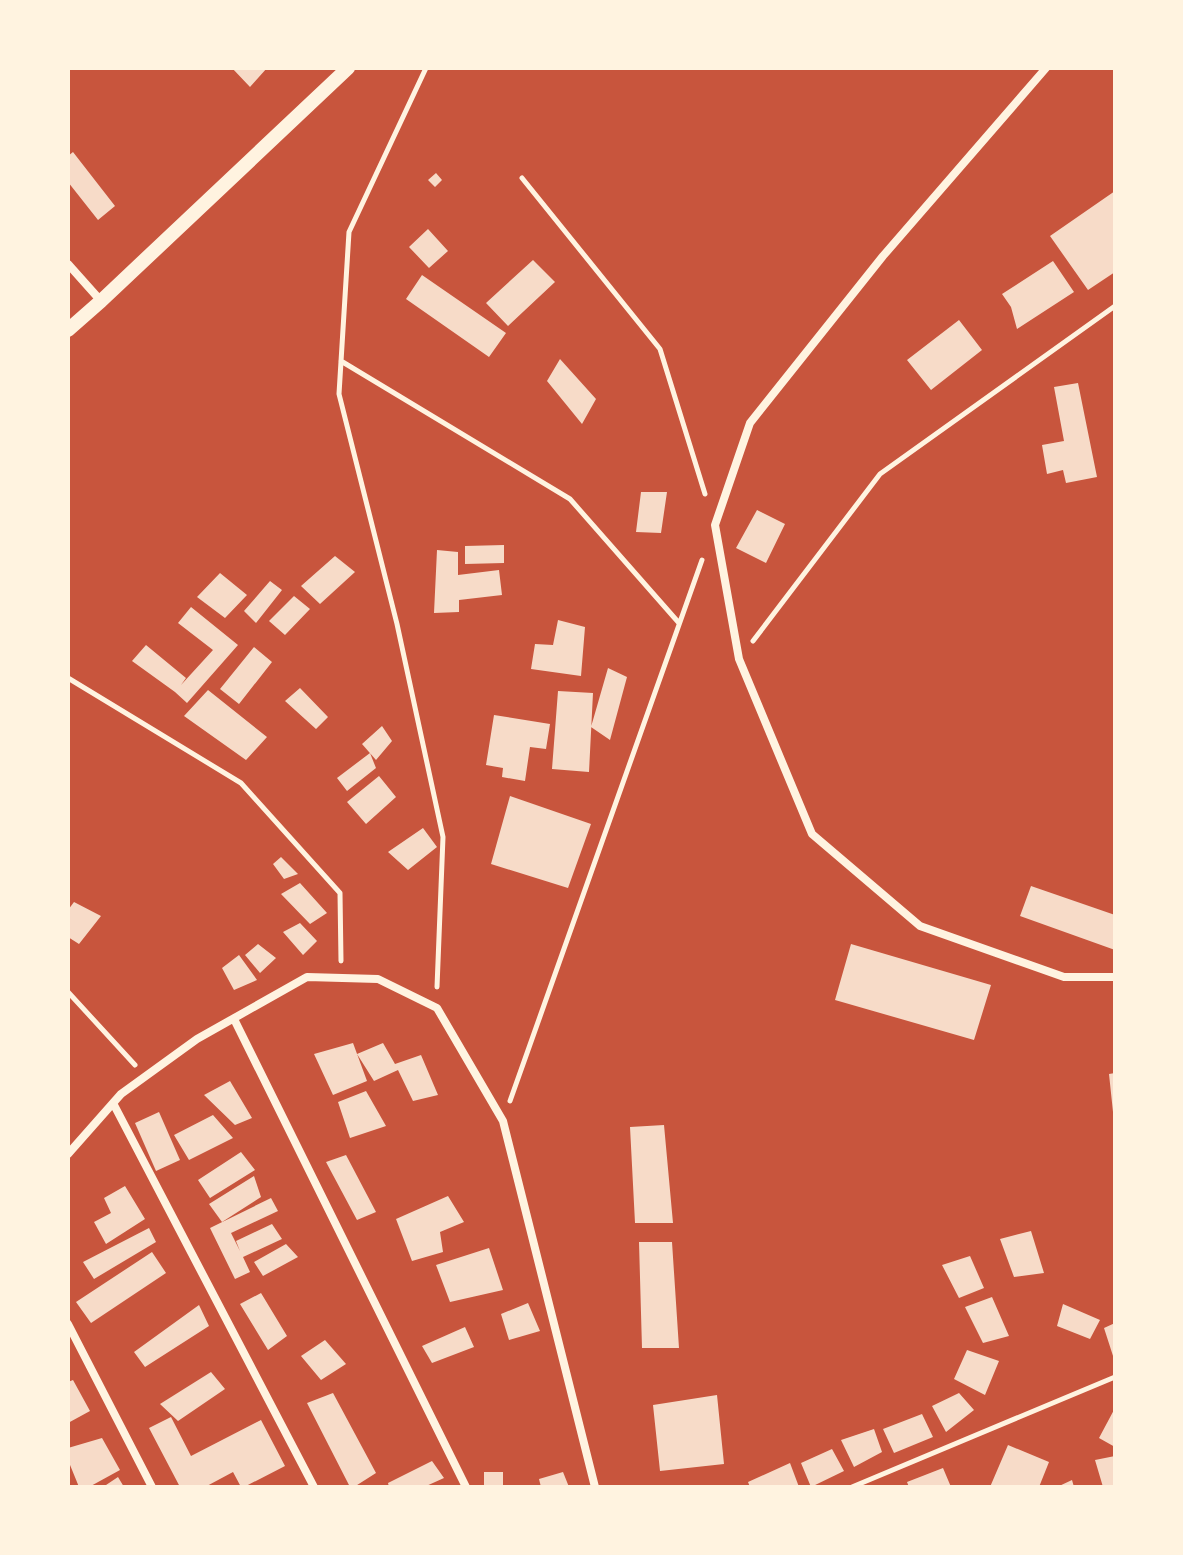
<svg xmlns="http://www.w3.org/2000/svg" width="1183" height="1555" font-family="'Public Sans',sans-serif">
<style>
.building{fill:#f7dbc8}
.lines{fill:none;stroke-linecap:round;stroke-linejoin:round}
.path{stroke:#fff3e0;stroke-width:5}
.minor{stroke:#fff3e0;stroke-width:8}
.tertiary{stroke:#fff3e0;stroke-width:14}
</style>
<rect width="100%" height="100%" fill="#c8553d"/>
<path class="building" d="M232,68H267L250,87Z
M73,152L115,206L98,220L68,182V156Z
M436,173L442,180L435,187L428,180Z
M1115,191V272L1088,290L1050,236Z
M428,229L448,251L429,268L409,247Z
M533,260L555,282L508,326L486,303Z
M1053,261L1074,292L1017,329L1011,307L1002,294Z
M422,275L506,333L489,357L406,299Z
M959,320L982,350L931,390L907,360Z
M560,359L596,399L582,424L547,381Z
M1078,383L1097,477L1066,483L1063,470L1047,474L1042,445L1064,441L1054,387Z
M641,492H667L661,533L636,532Z
M757,510L785,524L766,563L736,548Z
M504,545V563L465,564V546Z
M437,550L458,552V575L499,570L502,595L459,600V612L434,613Z
M335,556L355,572L320,604L301,586Z
M220,573L247,595L225,618L197,597Z
M270,581L282,590L256,623L244,611Z
M294,596L310,609L285,635L269,621Z
M191,607L238,645L187,703L175,692L132,661L146,645L186,678L181,685L213,650L178,623Z
M558,620L585,627L581,676L531,669L535,644L553,645Z
M254,647L272,662L239,704L220,689Z
M608,668L627,677L610,740L591,727Z
M300,688L328,717L316,729L285,701Z
M208,690L267,737L246,760L184,716Z
M558,691L593,693L589,772L552,769Z
M494,715L550,724L546,749L530,747L525,781L502,777L503,768L486,765Z
M382,726L392,741L376,760L362,744Z
M370,753L376,768L347,791L337,778Z
M379,776L396,797L366,824L347,802Z
M510,796L591,824L568,888L491,864Z
M423,828L437,847L408,870L388,852Z
M281,857L298,874L284,879L273,864Z
M300,883L327,913L310,924L281,894Z
M1031,886L1115,915V950L1020,916Z
M74,902L101,916L79,944L68,937V910Z
M300,923L317,941L303,955L283,932Z
M258,944L276,958L260,973L245,955Z
M851,944L991,985L974,1040L835,1000Z
M239,955L257,980L234,990L222,968Z
M353,1043L367,1081L333,1095L314,1054Z
M383,1043L395,1064L421,1055L438,1095L413,1101L398,1070L374,1081L357,1054Z
M1115,1073V1112H1113L1109,1074Z
M230,1081L252,1118L235,1125L204,1095Z
M366,1091L386,1126L350,1138L338,1102Z
M159,1112L180,1160L156,1171L135,1123Z
M213,1115L233,1138L189,1160L174,1135Z
M664,1125L673,1223H635L630,1127Z
M241,1152L255,1170L210,1198L198,1180Z
M346,1155L376,1212L357,1220L326,1162Z
M254,1176L261,1197L222,1222L209,1204Z
M125,1186L145,1219L106,1244L94,1222L111,1213L104,1198Z
M448,1196L464,1222L440,1232L443,1252L412,1261L396,1219Z
M271,1198L278,1211L231,1233L240,1251L236,1241L272,1224L282,1239L243,1257L250,1272L235,1279L210,1228Z
M149,1228L156,1242L94,1279L83,1262Z
M1031,1231L1044,1273L1014,1277L1000,1239Z
M639,1242H672L679,1348H642Z
M286,1244L298,1257L263,1276L254,1262Z
M489,1248L503,1290L450,1302L436,1265Z
M152,1252L166,1273L91,1323L76,1302Z
M970,1256L984,1288L959,1298L942,1265Z
M261,1293L287,1336L268,1350L240,1304Z
M992,1297L1009,1336L983,1343L965,1307Z
M528,1303L540,1331L509,1340L501,1314Z
M1063,1304L1100,1320L1090,1339L1057,1326Z
M199,1305L209,1326L145,1367L134,1352Z
M1115,1323V1359H1114L1104,1328Z
M465,1327L474,1347L432,1363L422,1346Z
M325,1340L346,1364L321,1380L301,1356Z
M967,1350L999,1361L985,1395L954,1379Z
M211,1372L225,1389L178,1421L160,1404Z
M73,1380L90,1411L68,1423V1382Z
M333,1393L376,1473L354,1487H350L307,1403Z
M959,1393L974,1410L946,1432L932,1406Z
M717,1395L724,1464L660,1471L653,1405Z
M1115,1408V1447L1099,1438Z
M922,1414L933,1437L894,1453L883,1429Z
M171,1417L191,1456L261,1420L285,1466L244,1487H241L233,1472L205,1487H180L149,1428Z
M874,1429L882,1452L854,1467L841,1440Z
M102,1438L120,1470L89,1487H79L68,1460V1448Z
M1008,1445L1049,1462L1039,1487H990Z
M832,1449L844,1471L811,1487L801,1463Z
M1115,1456V1487H1103L1095,1460Z
M432,1461L444,1478L424,1487H389L388,1483Z
M790,1463L799,1487H750L748,1482Z
M943,1468L951,1487H909L907,1482Z
M484,1472H503V1487H484Z
M563,1472L569,1487H541L539,1479Z
M118,1477L124,1487H103Z
M1072,1480L1074,1487H1057Z"/>
<g class="lines">
<path class="path" d="M426,68L349,232L339,394L397,624L443,837L437,987
M522,178L660,349L705,494
M341,361L570,499L679,623
M753,641L880,474L1115,306
M68,678L241,783L340,893L341,961
M68,992L135,1065
M510,1101L702,560
M852,1487L1115,1377"/>
<path class="minor" d="M1046,68L883,256L750,423L715,525L739,659L812,834L920,926L1064,977H1115
M68,264L101,301
M234,1019L466,1487
M113,1103L314,1487
M68,1154L121,1094L197,1039L307,977L378,979L437,1008L503,1121L595,1487
M68,1324L152,1487"/>
<path class="tertiary" d="M68,330L101,301L348,68"/>
</g>
<rect width="1183" height="1555" fill="none" stroke="#fff3e0" stroke-width="140"/>
</svg>
